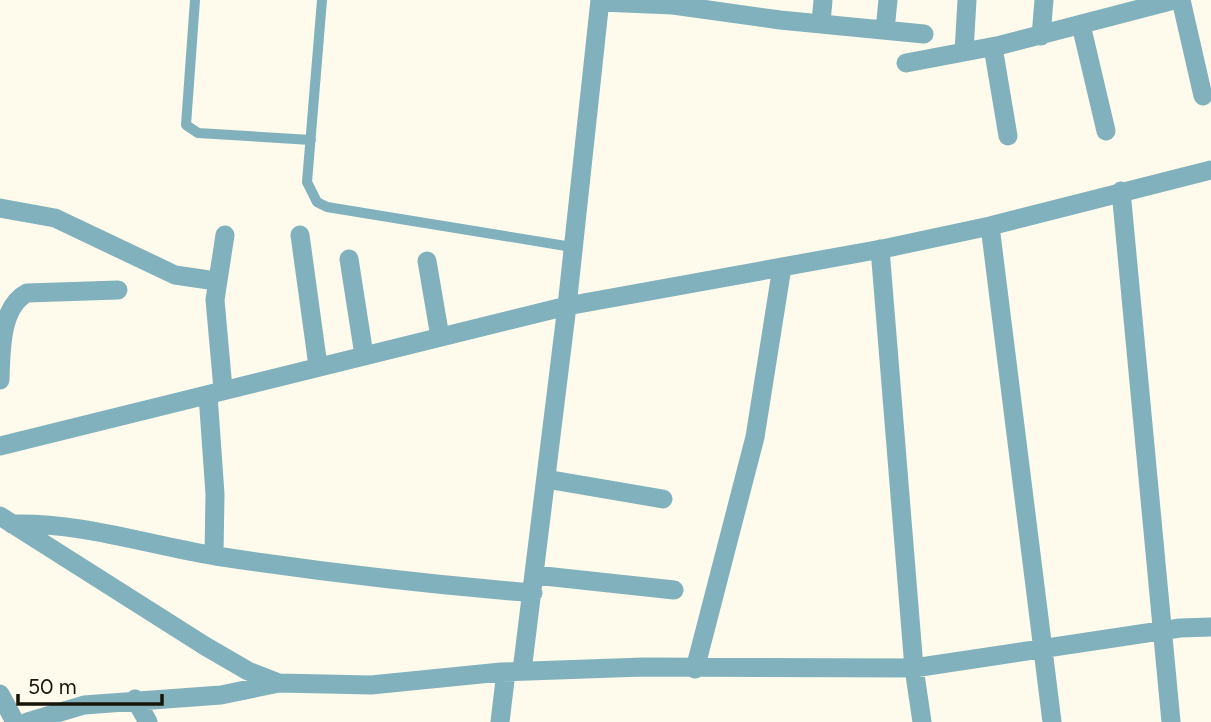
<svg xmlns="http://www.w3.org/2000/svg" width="1211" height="722" font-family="Figtree,sans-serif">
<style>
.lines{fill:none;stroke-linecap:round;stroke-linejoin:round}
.lane{stroke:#80b1bc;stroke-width:10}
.street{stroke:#80b1bc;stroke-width:19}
</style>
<rect width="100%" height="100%" fill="#fefbec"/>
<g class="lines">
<path class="lane" d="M195,0L186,125L198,133L311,140
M322,0L307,182L317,202L327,207L572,247"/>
<path class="street" d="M1181,0L1203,96
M600,2L673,5V0
M673,5L780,20L924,34
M821,23L823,0
M1081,25L1106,131
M885,30L888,0
M1041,36L1044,0
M993,47L1008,136
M964,52L967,0
M906,63L1001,45L1174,0
M1121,191L1171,722
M0,208L55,218L175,275L216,281
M990,226L1052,722
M300,235L318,366
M880,249L914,668L922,722
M349,259L364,355
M427,261L440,337
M0,380C1,352 0,307 27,293L118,290
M223,389L215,300L225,235
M208,395L215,494L214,555
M0,446L567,306L887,248L990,226L1211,170
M546,479L663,499
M0,516L205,646L248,671L279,683L371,685L501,672L643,667L914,668L1180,628L1211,627
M12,524C81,522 148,545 216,556C322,572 426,584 533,593
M535,575L674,590
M695,669L755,437L782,267
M522,671L567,306L600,0
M0,694L15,722
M135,699L148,722
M27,722L84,705L221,695L279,683
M500,722L506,672"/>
</g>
<path d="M18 694v10h144v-10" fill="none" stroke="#191609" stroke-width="3.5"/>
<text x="28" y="694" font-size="21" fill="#191609" stroke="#fefbec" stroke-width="5" paint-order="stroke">50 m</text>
</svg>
